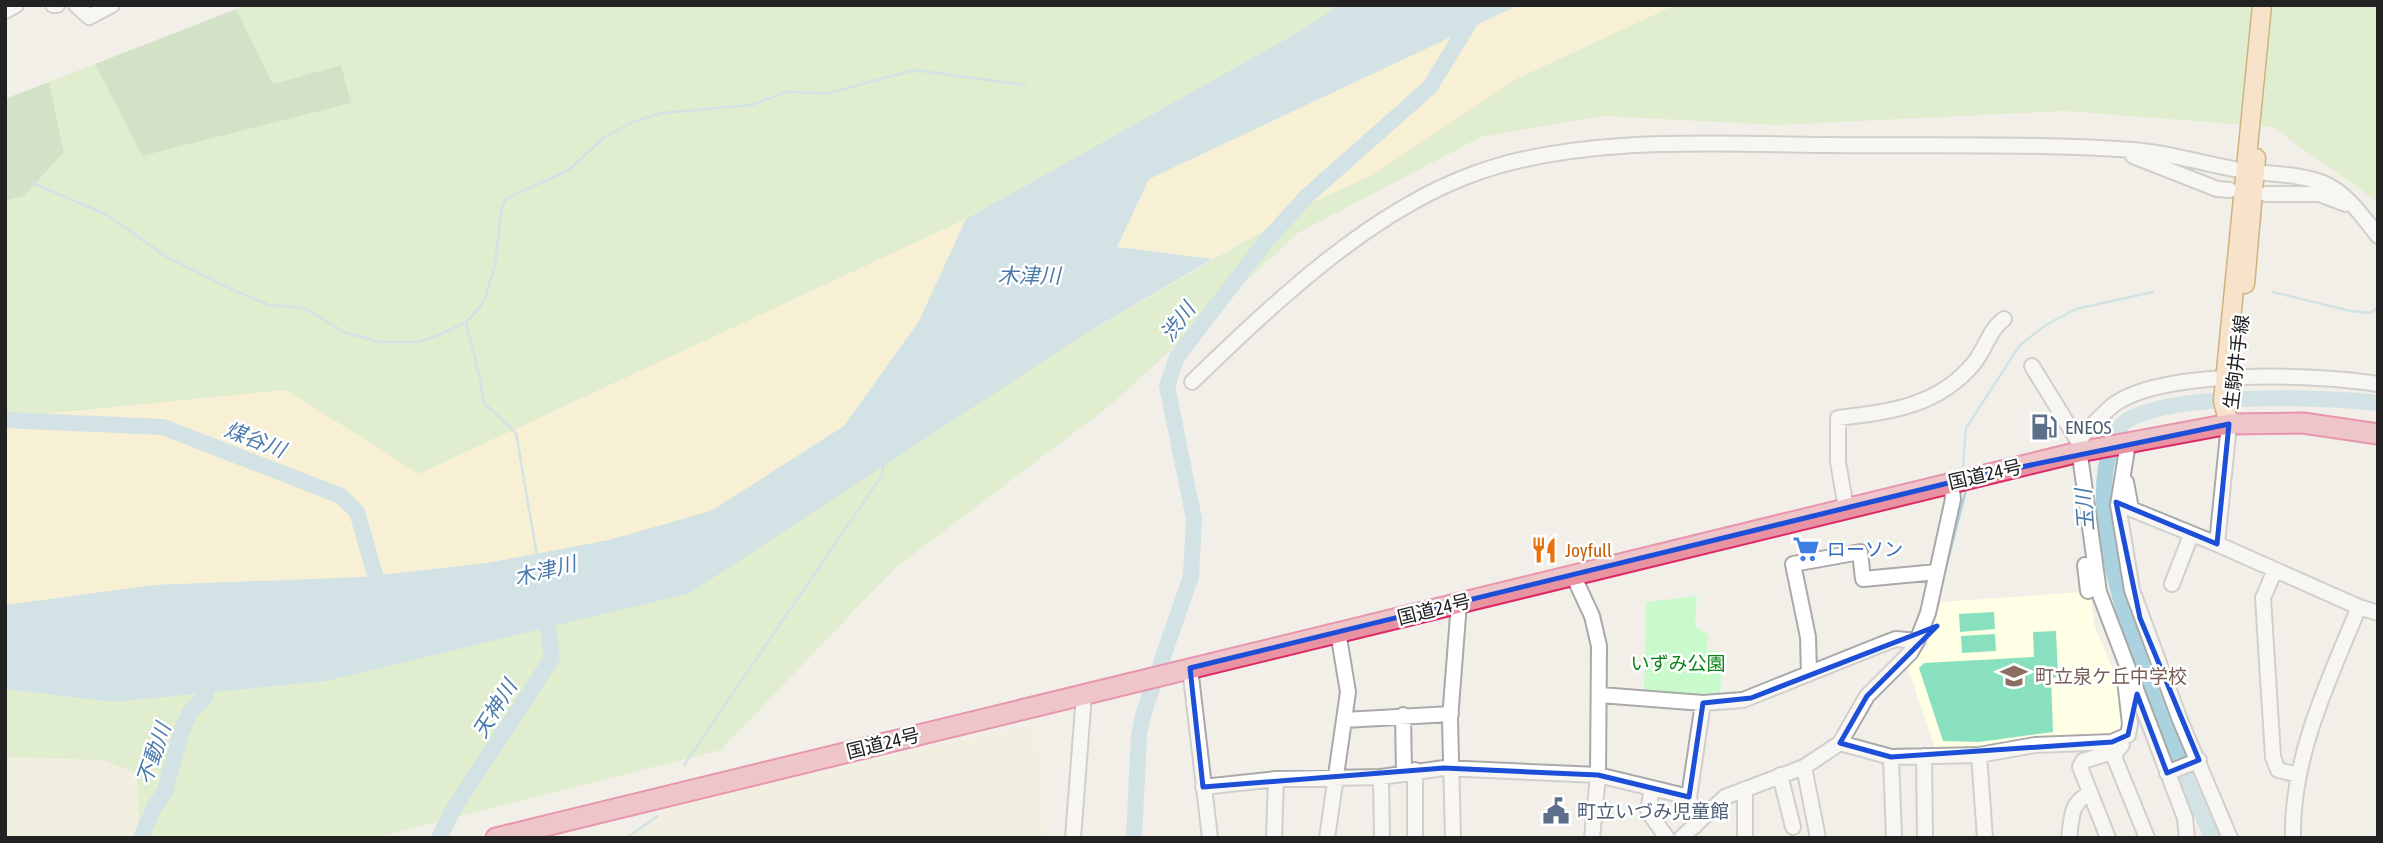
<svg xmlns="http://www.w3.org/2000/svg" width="2383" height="843" font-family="'Asap Condensed','Noto Sans JP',sans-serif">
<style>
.education{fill:#ffffe5}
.farmland{fill:#eef0d5}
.grass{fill:#cdebb0}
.forest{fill:#add19e}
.sand{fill:#fff1ba}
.park{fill:#c8facc}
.pitch{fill:#88e0be}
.water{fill:#aad3df}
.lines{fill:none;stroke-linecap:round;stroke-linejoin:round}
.stream{stroke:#aad3df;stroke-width:2.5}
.river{stroke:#aad3df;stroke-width:16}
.minor-casing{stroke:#a9a9a9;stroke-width:18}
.major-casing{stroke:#a06b00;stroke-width:21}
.highway-casing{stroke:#dc2a67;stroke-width:23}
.minor{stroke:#fff;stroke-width:14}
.major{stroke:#fcd6a4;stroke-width:18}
.highway{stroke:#e892a2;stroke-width:19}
.marked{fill:none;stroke:#1d4ed8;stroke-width:5;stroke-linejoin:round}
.labels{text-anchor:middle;stroke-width:5;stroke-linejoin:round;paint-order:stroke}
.street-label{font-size:19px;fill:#222;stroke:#fff}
.service-label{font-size:19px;fill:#4e5e75;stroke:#fff;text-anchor:start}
.shop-label{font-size:19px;fill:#366cbe;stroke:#fff;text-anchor:start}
.food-label{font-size:19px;fill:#c56008;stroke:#fff;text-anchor:start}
.park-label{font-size:19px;fill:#0c8416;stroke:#fff}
.education-label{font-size:19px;fill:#785e54;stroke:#fff;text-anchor:start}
.water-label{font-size:21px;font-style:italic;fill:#4a7aab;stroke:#fff}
</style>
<rect width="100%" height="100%" fill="#f2efe9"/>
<path class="education" d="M2082,592L2090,594L2095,628L2120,686L2127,728L2121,735L1980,752L1936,751L1907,665L1927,647L1941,602Z"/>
<path class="farmland" d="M1036,724L1045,838H628L671,805Z
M5,757L102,760L137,773L139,838H5Z"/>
<path class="grass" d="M243,5H1340L1302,30L966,219L419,474L286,390L5,418V201L24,196L64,152L49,82L95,64L142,156L341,65L273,84L236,9Z
M1675,5H2378V202L2272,127L2064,111L1778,125L1603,116L1481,137L1298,233L1112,404L895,568L721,750L374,838H139L137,773L102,760L5,757V689L113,702L326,681L1083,335L1313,202L1372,175L1516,79Z"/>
<path class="forest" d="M236,9L273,84L341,65L351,103L142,156L95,64Z
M49,82L64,152L24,196L5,201V99Z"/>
<path class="sand" d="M1519,5H1675L1516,79L1372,175L1313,202L1212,259L1117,247L1148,179Z
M966,219L919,321L844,426L711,511L609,540L487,563L363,577L154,585L5,605V418L286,390L419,474Z"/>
<path class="park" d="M1697,596L1695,626L1708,635L1707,650L1722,652L1720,699L1644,693L1646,602Z"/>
<path class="pitch" d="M1994,612L1995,629L1960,632L1959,614Z
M2056,631L2058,677L2051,678L2053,732L1979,742L1943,741L1919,668L1924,663L2034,657L2033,632Z
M1995,634L1996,651L1962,653L1961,636Z"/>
<path class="water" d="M1340,5H1519L1149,179L1117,247L1212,259L1083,335L690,593L326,681L113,702L5,689V605L154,585L363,577L487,563L609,540L711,511L844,426L919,321L966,219L1302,30Z"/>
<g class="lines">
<path class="stream" d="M30,182L106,214L165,256L235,291L269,305L304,308L346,333L381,342H418L439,335L466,322L477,311L485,299L495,265L502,206L507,198L569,170L603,138L633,122L662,113L752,105L786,92L829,93L914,70L1025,85
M2273,292L2351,311L2371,313L2378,307
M466,322L481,383L483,402L516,433L537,556
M1963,466L1966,428L2020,345L2046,325L2076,309L2153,292
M1928,637L1966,490
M684,765L882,475L884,463
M626,838L658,816"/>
<path class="river" d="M5,420L163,427L341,496L357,512L381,596
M141,838L153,809L165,791L182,730L190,712L205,697L212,672
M439,838L453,810L552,658L545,607
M1134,838L1139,734L1144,712L1191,576L1194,519L1167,386L1177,357L1266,241L1307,196L1430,87L1480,5
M2212,838C2173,747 2077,541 2111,448C2113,442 2115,433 2119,428C2148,390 2330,397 2378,403"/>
<g class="minor-casing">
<path id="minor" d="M53,5H57
M76,5L89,17L112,5
M5,11L16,5
M2133,156L2217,189L2230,190
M2266,194H2319L2346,204
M2032,366L2078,441L2099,592L2185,818L2187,838
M1192,382C1272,305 1369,211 1476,173C1581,135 1718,144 1829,145C1929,146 2031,143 2132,150C2166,152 2200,163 2234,169C2263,175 2294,172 2323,183C2346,192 2363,217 2378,236
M2229,424L2217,544L2359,607C2329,679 2291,758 2293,838
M2078,441C2090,428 2102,413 2116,403C2169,369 2316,374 2378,384
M2128,443L2118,505L2132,590L2180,720L2230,838
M2126,482L2131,509L2217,544
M1846,508L1838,462V418C1890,412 1939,406 1974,363C1986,348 1989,330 2004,319
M2085,565L2088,591
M2275,570L2263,598L2273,757L2278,770L2299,775
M1573,575L1592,616L1599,646L1598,775L1592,838
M2172,584L2191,535
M2359,607L2378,613
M1190,668L1210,838
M1809,674L1808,637L1793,564L1860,552L1863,579L1937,572
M1600,695L1703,703L1743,700L1880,645L1896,639L1917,641
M1403,715L1404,772
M1344,720L1451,714
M1840,743L1891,757L1979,755L2035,745L2112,742L2128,735L2130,724L2125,680
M2122,745L2116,751L2115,759L2147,838
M1979,755L1985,838
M1924,756L1925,838
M1891,757L1894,838
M1804,767L1818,838
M2167,773L2199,760
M1780,775L1793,827
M1381,777L1382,838
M1203,787L1276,779L1381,777L1444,768L1598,775L1652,788
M1695,826L1689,797L1703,703
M1073,838L1084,695
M1274,838L1276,779
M1327,838L1348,692L1338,632
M1415,838V770
M1453,838L1450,719L1459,603
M1667,838L1648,811L1652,788L1689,797
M1681,838L1725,797L1804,767L1840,743L1867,696L1910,653L1917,641L1928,613L1953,499L1951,482
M1745,838V789
M2069,838C2072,817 2070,803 2090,793
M2108,838L2080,767L2083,761L2116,751"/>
</g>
<g class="major-casing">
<path id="major" d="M2245,284L2256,158
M2229,424L2223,401L2262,5"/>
</g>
<g class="highway-casing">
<path id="highway" d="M496,838L2079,452L2229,424L2303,423L2378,434"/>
</g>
<use href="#minor" class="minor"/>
<use href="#major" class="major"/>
<use href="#highway" class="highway"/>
</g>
<path d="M0 0H2383V843H0ZM2229,424L2217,544L2116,502L2140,618L2199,760L2167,773L2137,694L2128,735L2112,742L1891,757L1840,743L1867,696L1937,626L1751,698L1703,703L1689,797L1598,775L1444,768L1203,787L1190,668L1973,477Z" fill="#f2efe9" fill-opacity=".55" fill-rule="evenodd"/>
<path class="marked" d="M2229,424L2217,544L2116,502L2140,618L2199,760L2167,773L2137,694L2128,735L2112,742L1891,757L1840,743L1867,696L1937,626L1751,698L1703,703L1689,797L1598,775L1444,768L1203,787L1190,668L1973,477Z"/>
<defs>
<g id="fuel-bare" transform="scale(2.1)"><path d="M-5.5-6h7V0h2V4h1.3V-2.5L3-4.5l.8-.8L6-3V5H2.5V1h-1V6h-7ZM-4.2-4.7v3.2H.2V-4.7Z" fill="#5c6f8a" stroke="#fff" stroke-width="2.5" paint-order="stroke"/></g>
<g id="supermarket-bare" transform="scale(2.1)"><path d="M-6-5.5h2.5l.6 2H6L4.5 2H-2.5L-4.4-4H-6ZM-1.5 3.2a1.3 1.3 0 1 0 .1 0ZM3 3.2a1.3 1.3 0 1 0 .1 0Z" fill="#3f7fe0" stroke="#fff" stroke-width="2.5" paint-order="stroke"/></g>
<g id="restaurant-bare" transform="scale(2.1)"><path d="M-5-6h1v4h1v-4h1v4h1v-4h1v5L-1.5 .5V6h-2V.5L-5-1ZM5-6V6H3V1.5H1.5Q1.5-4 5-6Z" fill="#e8710a" stroke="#fff" stroke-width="2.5" paint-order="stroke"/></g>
<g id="school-bare" transform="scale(2.1)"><path d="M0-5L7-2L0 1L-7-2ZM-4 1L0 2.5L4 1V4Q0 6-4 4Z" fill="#8d6e63" stroke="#fff" stroke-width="2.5" paint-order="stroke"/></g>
<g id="civic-bare" transform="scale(2.1)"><path d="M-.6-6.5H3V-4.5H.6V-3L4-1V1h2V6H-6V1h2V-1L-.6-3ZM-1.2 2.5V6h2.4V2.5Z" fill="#5c6f8a" stroke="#fff" stroke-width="2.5" paint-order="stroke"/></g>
</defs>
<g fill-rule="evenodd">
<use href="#fuel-bare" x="2044" y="427"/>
<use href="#supermarket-bare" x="1806" y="549"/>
<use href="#restaurant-bare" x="1544" y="550"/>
<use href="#school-bare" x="2014" y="676"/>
<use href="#civic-bare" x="1556" y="811"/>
</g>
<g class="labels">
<g class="street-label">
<text transform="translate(2236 362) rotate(-83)" y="7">生駒井手線</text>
<text transform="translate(1985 474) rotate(-13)" y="7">国道24号</text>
<text transform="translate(1434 609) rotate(-14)" y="7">国道24号</text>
<text transform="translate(883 743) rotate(-14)" y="7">国道24号</text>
</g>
<g class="service-label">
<text x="2065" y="434">ENEOS</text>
<text x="1577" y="818">町立いづみ児童館</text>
</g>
<g class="shop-label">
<text x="1827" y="556">ローソン</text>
</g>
<g class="food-label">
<text x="1565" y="557">Joyfull</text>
</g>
<g class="park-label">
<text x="1678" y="670">いずみ公園</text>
</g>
<g class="education-label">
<text x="2035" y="683">町立泉ケ丘中学校</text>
</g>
<g class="water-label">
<text x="1029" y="283">木津川</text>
<text transform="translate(1178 322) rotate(-53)" y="7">渋川</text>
<text transform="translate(255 440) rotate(21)" y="7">煤谷川</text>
<text transform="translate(2085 510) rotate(-94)" y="7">玉川</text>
<text transform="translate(545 571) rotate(-14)" y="7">木津川</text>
<text transform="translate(495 709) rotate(-58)" y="7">天神川</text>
<text transform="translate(154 754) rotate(-71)" y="7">不動川</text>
</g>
</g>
<rect width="2383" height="843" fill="none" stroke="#222222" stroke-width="14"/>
</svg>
